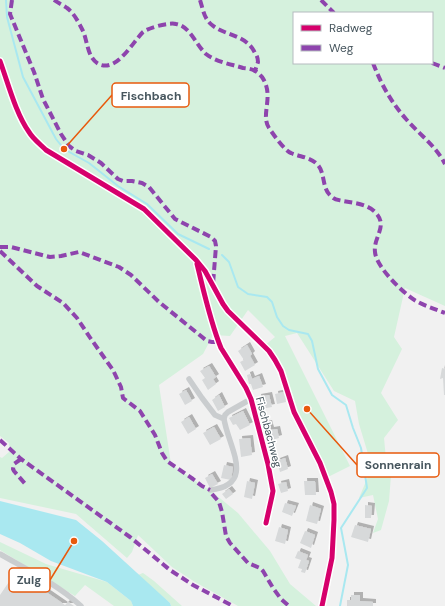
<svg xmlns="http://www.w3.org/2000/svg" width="445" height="606" font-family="'DM Sans',sans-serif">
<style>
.green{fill:#d5f1dd;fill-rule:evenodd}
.water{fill:#a9e8f0}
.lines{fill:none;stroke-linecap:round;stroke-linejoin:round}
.stream{stroke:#a9e8f0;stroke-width:2}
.building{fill:#d7d9da;filter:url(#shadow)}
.minor{stroke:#cacdcf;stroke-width:5.5}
.quiet{stroke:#8e44ad;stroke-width:4;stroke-dasharray:8 4;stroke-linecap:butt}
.cycleway-casing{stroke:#fff;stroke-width:8}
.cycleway{stroke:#d6006c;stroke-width:5}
.labels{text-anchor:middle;stroke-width:3;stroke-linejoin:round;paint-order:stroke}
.street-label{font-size:11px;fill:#47565e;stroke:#fff}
.leader{fill:none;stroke:#e8590c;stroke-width:1.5}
.callout-dot{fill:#e8590c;stroke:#fff;stroke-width:1.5}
.callout{fill:#fff;stroke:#e8590c;stroke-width:1.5}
.callout-label{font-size:12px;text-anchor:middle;font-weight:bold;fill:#47565e}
</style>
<defs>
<filter id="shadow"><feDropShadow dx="3" dy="-3" stdDeviation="0" flood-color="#0004"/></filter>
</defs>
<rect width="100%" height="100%" fill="#f1f1f1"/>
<path class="green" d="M0,0H445V306L405,288L394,337L402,349L381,393L398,420L384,438L386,459L391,475L389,501L381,530L373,533L378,519L373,495L359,498L372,467L359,424L355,401L334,391L297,333L285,336L350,466L326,478L305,435L281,371L264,346L275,337L248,310L230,336L213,335L203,354L159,385L171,464L193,479L202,486L210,490L238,513L270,551L290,584L316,606H238L195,582L172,567L138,535L132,552L127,558L76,514L0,498V457L2,458L9,452V443L0,436ZM294,13H432V63H294Z
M0,542L46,564L107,582L131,601L133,606H114L85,585L75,596L0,550Z
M143,573L154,581L182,606H171L170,603L138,575Z"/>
<path class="water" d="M0,501L76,520L102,541L170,603L171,606H133L131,601L107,582L51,561L20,543L0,534Z"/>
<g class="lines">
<path class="stream" d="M6,0L7,17L23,77L56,139L64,149L89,163L118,186L147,204L178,234L209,249
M222,255L229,262L238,287L248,294L267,297L272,302L277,317L283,326L289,330L308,334L312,341L318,369L332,395L346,405L353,428L361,448L367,488L341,528L348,565L340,606"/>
</g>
<path class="building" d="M247,345L252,354L250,356L255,365L245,371L240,362L244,360L238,351Z
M209,366L216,377L213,379L216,384L208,390L202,380L205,378L200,371Z
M442,368L445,369V395H444L443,378L440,379Z
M250,374L252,379L259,376L263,387L253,390L251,384H249L247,375Z
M186,390L192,401L185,405L179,394Z
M284,392L286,402L277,404L275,394Z
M219,395L225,407L218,411L212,400Z
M269,395L272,407L261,409L258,397Z
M243,411L250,425L240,430L236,424L233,425L229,418Z
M189,417L196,429L188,434L181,422Z
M269,423L271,430L277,429L279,438L268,441L265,424Z
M214,427L221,439L210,445L203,433Z
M250,438L252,455L241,457L239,439Z
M285,458L288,469L280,472L277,461Z
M224,465L233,467L231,480L221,478Z
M212,474L218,484L210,488L205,478Z
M247,481L255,483L252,499L244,497Z
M304,481H315L316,495H305Z
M286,482L288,491L281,493L278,484Z
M229,489L233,494L226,499L222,494Z
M285,503L296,506L292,516L282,512Z
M310,505L321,509L317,524L306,521Z
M365,505L372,506L371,518H365Z
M355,525L371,529L368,542L351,537Z
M279,527L288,530L285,544L275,541Z
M305,531L315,535L311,548L300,543Z
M298,551L308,555L306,560L309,561L305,573L301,572L302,569L298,568L301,560L295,558Z
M15,573L29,582L30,581L65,605L68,602L74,606H0V595Z
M351,595H360V601L373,602V606H347V600H351Z"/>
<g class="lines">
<path class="minor" d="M0,61C8,83 16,114 29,132C33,139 40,144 46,150L144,209L196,260L205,271L223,304L228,311L269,351L275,360L281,371L294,412L320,463L331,492L334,504V520L332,558L322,606
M197,262C204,291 210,321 221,348L246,388L251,399L268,464L273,491L272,496L266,523
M189,379L202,398L215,415L224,419
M210,490C257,485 228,446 224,419L225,415L228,412L251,399
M0,554C28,570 58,585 81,606"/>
<path class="quiet" d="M12,0L10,14L34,72L43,99L61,134L69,146L76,151L88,155L101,163L118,179L123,181H132L142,183L149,187L175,219L211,237L215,241L216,246L213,284
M54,0C58,3 63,5 67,8C74,13 79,23 83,31C88,42 87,60 101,65C118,70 133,42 143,32C148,28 169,22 176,24C190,26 196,45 206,54C216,62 231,64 243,68C247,68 252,69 255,71C258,72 260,75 262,77C275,96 260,114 269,128C273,134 285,151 291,153C300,157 310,157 317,164C326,173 321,189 332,197C335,200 339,200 343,201C354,203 367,204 375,212C389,226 373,237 375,252C376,267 404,294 416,301C425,306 435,309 445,313
M200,0C203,9 204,19 212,25C225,36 246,34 255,53C257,55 258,59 258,62C257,65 256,68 255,71
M321,0L334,13
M373,63C381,84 391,102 406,119C419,134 436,146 445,164
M432,63L445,68
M0,247H11L50,257L61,256L79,252L119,267L131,275L159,302L207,341L212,342H219
M0,251L37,286L63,303L77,318L91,339L113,370L121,387L123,398L140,411L155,435L162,453L167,461L193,479L202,486L210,490
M0,440L21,459L130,537L170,570L193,585L233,606
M21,459L14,464L13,469L14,471L27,486
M212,494L219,502L222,512L226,536L230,543L248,563L260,568L263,571L273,588L281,599L289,606"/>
<g class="cycleway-casing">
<path id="cycleway" d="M0,61C8,83 16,114 29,132C33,139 40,144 46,150L144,209L196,260L205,271L223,304L228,311L269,351L275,360L281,371L294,412L320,463L331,492L334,504V520L332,558L322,606
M197,264C204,292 210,321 221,348L246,388L251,399L268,464L273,491L272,496L266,523"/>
</g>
<use href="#cycleway" class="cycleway"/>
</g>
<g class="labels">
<g class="street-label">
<text transform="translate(269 432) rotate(75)" y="4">Fischbachweg</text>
</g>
</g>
<path class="leader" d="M64 149L112 95M307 409L357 465M74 541L50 580"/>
<g class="callout-dot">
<circle cx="64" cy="149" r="4"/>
<circle cx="307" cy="409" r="4"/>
<circle cx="74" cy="541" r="4"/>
</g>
<g class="callout">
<rect x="112" y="83" width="77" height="24" rx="4"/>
<rect x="357" y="453" width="82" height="24" rx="4"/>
<rect x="9" y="568" width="41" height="24" rx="4"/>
</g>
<g class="callout-label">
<text x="151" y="100">Fischbach</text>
<text x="398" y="469">Sonnenrain</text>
<text x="29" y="584">Zulg</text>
</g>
<rect x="293" y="12" width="140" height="52" fill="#ffffff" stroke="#b5bbbf"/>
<rect x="301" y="25" width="20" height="6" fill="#d6006c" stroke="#b5bbbf"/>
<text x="329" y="32" font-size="12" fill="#47565e">Radweg</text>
<rect x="301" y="45" width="20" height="6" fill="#8e44ad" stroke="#b5bbbf"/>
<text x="329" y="52" font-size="12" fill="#47565e">Weg</text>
</svg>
